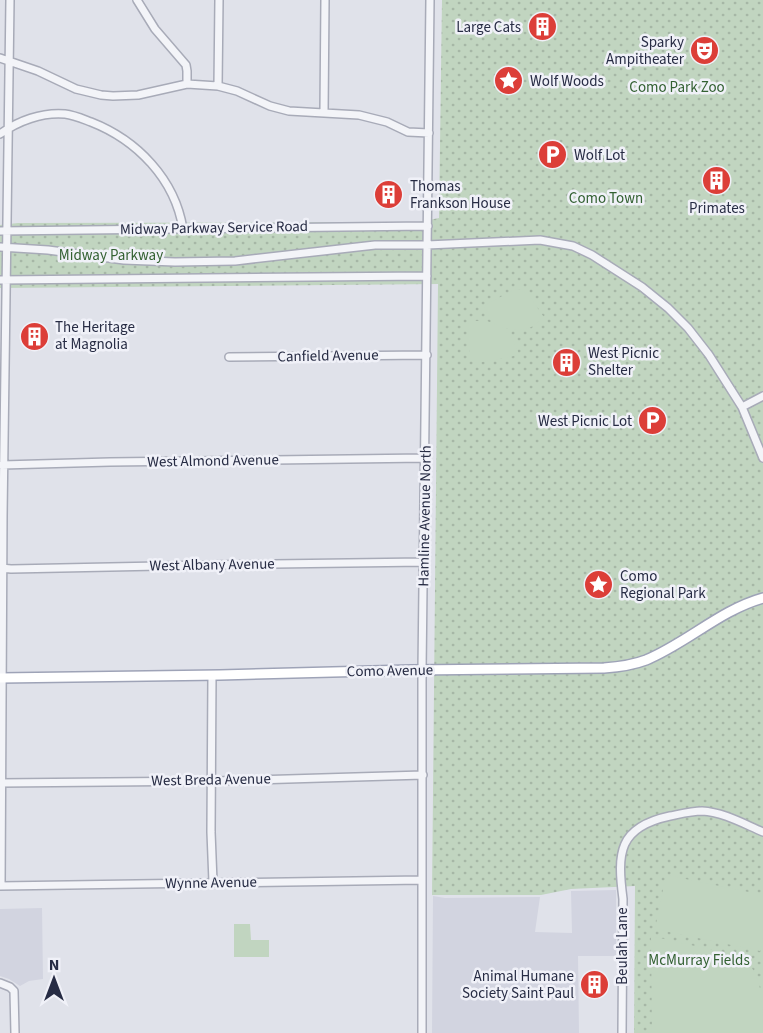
<svg xmlns="http://www.w3.org/2000/svg" width="763" height="1033" font-family="'Source Sans 3',sans-serif">
<defs>
<pattern id="park-dots" width="8" height="8" patternUnits="userSpaceOnUse" patternTransform="scale(1.5)"><rect width="8" height="8" fill="#c1d5c0"/><path d="M2 2h.1M6 6h.1" fill="none" stroke="#a6b7a6" stroke-width="1.8" stroke-linecap="round"/></pattern>
</defs>
<rect width="100%" height="100%" fill="#e0e2ea"/>
<path fill="#d2d4e0" d="M 616,890 L 616,956 L 578,956 L 579,1033 L 432,1033 L 433,896 L 445,898 L 540,897 L 535,932 L 572,933 L 571,891 Z
M 42,908 L 43,979 L 29,981 L 20,986 L 9,979 L 0,976 L 0,909 Z"/>
<path fill="url(#park-dots)" d="M 442,0 L 763,0 L 763,1033 L 634,1033 L 635,886 L 571,889 L 541,895 L 432,895 L 438,284 L 0,288 L 0,225 L 18,223 L 419,222 L 439,218 Z"/>
<path fill="#c1d5c0" d="M 515,289 C 529,289 536,307 544,317 C 529,332 521,332 501,327 C 510,334 516,344 519,355 L 476,363 L 470,358 L 468,321 L 487,321 L 497,325 L 489,317 L 484,306 Z
M 666,875 L 763,895 L 763,938 L 760,951 L 655,929 Z
M 234,924 L 250,924 L 251,940 L 269,940 L 269,957 L 234,957 Z
M 651,936 L 743,957 C 763,976 763,1003 763,1033 L 652,1033 Z"/>
<g fill="none" stroke-linecap="round" stroke-linejoin="round">
<defs>
<path id="minor" d="M 137,0 L 155,29 L 186,65 L 187,71 L 187,84
M 0,58 L 38,71 L 76,89 L 101,95 L 113,96 L 138,95 L 187,84 L 218,86 L 237,91 L 270,106 L 289,111 L 359,115 L 387,122 L 408,132 L 429,133
M 218,86 L 219,0
M 324,112 L 325,0
M 0,134 C 18,121 42,112 65,114 C 74,115 83,119 91,122 C 137,140 175,179 183,229
M 0,231 L 428,226
M 0,247 L 48,250 L 124,260 L 175,262 L 235,261 L 375,245 L 427,245 L 540,240 L 573,246 L 592,255 L 642,287 L 668,308 L 688,328 L 709,355 L 742,407 L 763,458
M 0,280 L 427,276
M 229,357 L 427,355
M 742,407 L 763,396
M 2,465 L 110,462 L 425,458
M 1,568 L 11,569 L 209,565 L 424,562
M 212,675 L 211,832 L 213,882
M 0,783 L 217,781 L 423,775
M 0,886 L 422,880
M 1,886 L 3,516 L 10,0
M 0,983 L 10,987 L 14,991 L 15,1033
M 422,1033 L 422,670 L 430,0
M 622,1033 L 623,899 C 617,853 618,827 670,816 C 680,814 692,811 702,811 C 723,812 744,824 763,832"/>
<path id="major" d="M 0,678 L 220,675 L 411,670 L 604,668 C 618,667 633,665 646,660 C 687,643 720,610 763,598"/>
</defs>
<use href="#minor" stroke="#a8abb8" stroke-width="10"/>
<use href="#major" stroke="#9ea3b7" stroke-width="12"/>
<use href="#minor" stroke="#f3f4f8" stroke-width="7"/>
<use href="#major" stroke="#fff" stroke-width="9"/>
</g>
<defs>
<symbol id="building-disc" viewBox="-11 -11 22 22"><circle r="9.5" fill="#dc3e38" stroke="#f0f1f8"/><path d="M-4-6H4V6H1V3H-1V6H-4ZM-2.5-4.3h1.7v1.8h-1.7ZM.8-4.3h1.7v1.8H.8ZM-2.5-1h1.7V.8h-1.7ZM.8-1h1.7V.8H.8Z" fill="#fff"/></symbol>
<symbol id="theatre-disc" viewBox="-11 -11 22 22"><circle r="9.5" fill="#dc3e38" stroke="#f0f1f8"/><path d="M-5-5.5Q0-4 5-5.5V0Q5 5 0 6Q-5 5-5 0ZM-3.3-2.5H-1v1.5H-3.3ZM1-2.5H3.3v1.5H1ZM-2.8 1Q0 5.5 2.8 1Z" fill="#fff"/></symbol>
<symbol id="sight-disc" viewBox="-11 -11 22 22"><circle r="9.5" fill="#dc3e38" stroke="#f0f1f8"/><path d="M0-6L1.8-2.2L6-1.7L2.9 1.2L3.7 5.4L0 3.3L-3.7 5.4L-2.9 1.2L-6-1.7L-1.8-2.2Z" fill="#fff"/></symbol>
<symbol id="parking-disc" viewBox="-11 -11 22 22"><circle r="9.5" fill="#dc3e38" stroke="#f0f1f8"/><path d="M-3.5-5.5H1a3.5 3.5 0 0 1 0 7H-1V5.5H-3.5ZM-1-3.4V-.6H.8a1.4 1.4 0 0 0 0-2.8Z" fill="#fff"/></symbol>
</defs>
<g fill-rule="evenodd">
<use href="#building-disc" x="526" y="10" width="33" height="33"/>
<use href="#theatre-disc" x="688" y="34" width="33" height="33"/>
<use href="#sight-disc" x="492" y="64" width="33" height="33"/>
<use href="#parking-disc" x="536" y="138" width="33" height="33"/>
<use href="#building-disc" x="700" y="164" width="33" height="33"/>
<use href="#building-disc" x="372" y="178" width="33" height="33"/>
<use href="#building-disc" x="18" y="320" width="33" height="33"/>
<use href="#building-disc" x="550" y="346" width="33" height="33"/>
<use href="#parking-disc" x="636" y="404" width="33" height="33"/>
<use href="#sight-disc" x="582" y="568" width="33" height="33"/>
<use href="#building-disc" x="578" y="968" width="33" height="33"/>
</g>
<g text-anchor="middle" dominant-baseline="central" stroke-width="5" stroke-linejoin="round" paint-order="stroke">
<g font-size="15" fill="#272c44" stroke="#f0f1f8" text-anchor="start">
<text x="521" y="27" text-anchor="end">Large Cats</text>
<text x="684" y="42" text-anchor="end">Sparky<tspan x="684" dy="17">Ampitheater</tspan></text>
<text x="530" y="81">Wolf Woods</text>
<text x="574" y="155">Wolf Lot</text>
<text x="410" y="186">Thomas<tspan x="410" dy="17">Frankson House</tspan></text>
<text x="717" y="208" text-anchor="middle">Primates</text>
<text x="55" y="327">The Heritage<tspan x="55" dy="17">at Magnolia</tspan></text>
<text x="588" y="353">West Picnic<tspan x="588" dy="17">Shelter</tspan></text>
<text x="632" y="421" text-anchor="end">West Picnic Lot</text>
<text x="620" y="576">Como<tspan x="620" dy="17">Regional Park</tspan></text>
<text x="574" y="976" text-anchor="end">Animal Humane<tspan x="574" dy="17">Society Saint Paul</tspan></text>
</g>
<g font-size="15" fill="#336132" stroke="#f0f1f8">
<text x="677" y="87">Como Park Zoo</text>
<text x="606" y="198">Como Town</text>
<text x="111" y="255">Midway Parkway</text>
<text x="699" y="960">McMurray Fields</text>
</g>
<g font-size="15" fill="#272c44" stroke="#f0f1f8">
<text transform="translate(214 228) rotate(-1)">Midway Parkway Service Road</text>
<text transform="translate(328 356) rotate(-1)">Canfield Avenue</text>
<text transform="translate(213 461) rotate(-1)">West Almond Avenue</text>
<text transform="translate(425 516) rotate(-89)">Hamline Avenue North</text>
<text transform="translate(212 565) rotate(-1)">West Albany Avenue</text>
<text transform="translate(390 671) rotate(-1)">Como Avenue</text>
<text transform="translate(211 780) rotate(-1)">West Breda Avenue</text>
<text transform="translate(211 883) rotate(-1)">Wynne Avenue</text>
<text transform="translate(622 946) rotate(-90)">Beulah Lane</text>
</g>
</g>
<g transform="translate(54 979)" stroke="#f0f1f8" stroke-width="4.5" paint-order="stroke">
<path d="M0-4.5L10 22L0 15L-10 22Z" fill="#272c44"/>
<text y="-9" font-size="16" font-weight="bold" text-anchor="middle" fill="#272c44">N</text>
</g>
</svg>
